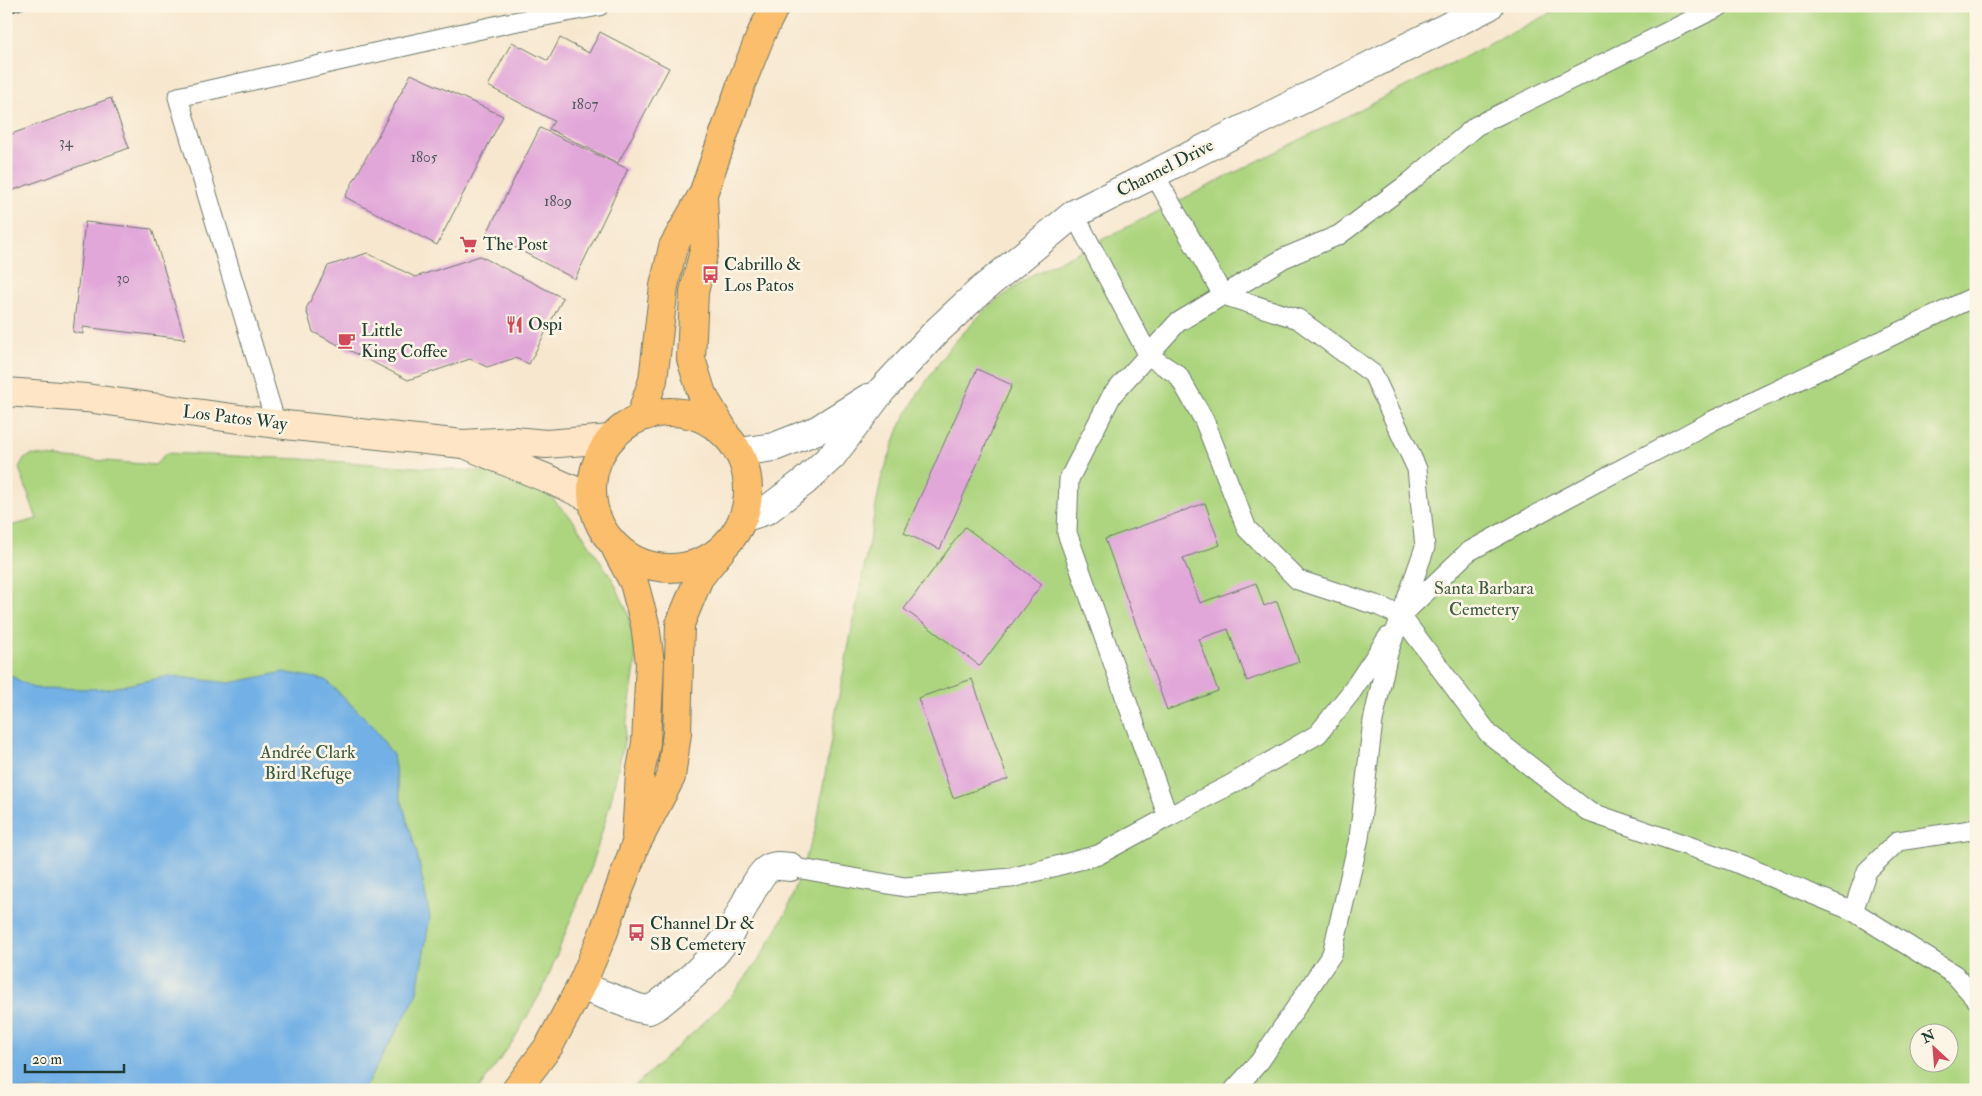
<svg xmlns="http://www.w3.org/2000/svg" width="1982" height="1096" font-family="'IM FELL Double Pica',serif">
<rect width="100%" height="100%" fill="#fcf5e5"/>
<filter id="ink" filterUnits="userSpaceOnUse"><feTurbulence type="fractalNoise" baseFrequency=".02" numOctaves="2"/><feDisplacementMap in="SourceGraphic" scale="10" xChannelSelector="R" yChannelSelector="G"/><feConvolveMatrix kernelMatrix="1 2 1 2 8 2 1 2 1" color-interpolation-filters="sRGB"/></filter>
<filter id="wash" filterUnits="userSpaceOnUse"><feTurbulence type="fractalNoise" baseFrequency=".0096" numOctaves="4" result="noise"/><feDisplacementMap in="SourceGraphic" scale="20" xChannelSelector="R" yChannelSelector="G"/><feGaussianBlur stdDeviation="1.12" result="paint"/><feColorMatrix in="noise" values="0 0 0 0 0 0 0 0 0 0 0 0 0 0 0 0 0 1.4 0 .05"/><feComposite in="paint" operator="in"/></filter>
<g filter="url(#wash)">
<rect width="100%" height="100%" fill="#f7e7cf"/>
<path fill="#add57f" stroke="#66895a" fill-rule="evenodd" d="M 1565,6 L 1976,6 L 1976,1090 L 630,1090 L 695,1031 L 733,994 L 762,955 L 788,909 L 816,828 L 835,716 L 881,480 L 899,428 L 919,392 L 950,347 L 988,307 L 1032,275 ZM 1920,1034 L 1950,1034 L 1950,1064 L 1920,1064 Z
M 166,453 L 301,459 L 488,472 L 548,494 L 573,520 L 614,582 L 628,613 L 636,660 L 624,742 L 610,804 L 592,866 L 544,987 L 513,1041 L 478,1090 L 6,1090 L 6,527 L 37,519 L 19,468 L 23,460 L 31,455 L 155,465 Z"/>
<path fill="#72b0e5" stroke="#48768c" d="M 284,672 L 326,680 L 373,726 L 393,755 L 399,792 L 417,853 L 430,917 L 416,997 L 365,1087 L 363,1090 L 6,1090 L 6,673 L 33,688 L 107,689 L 169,676 L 230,683 Z"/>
<g id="blocks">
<path fill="#e1a7d9" d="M 600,32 L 669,68 L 618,163 L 549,129 L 554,121 L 488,86 L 512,42 L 548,61 L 560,38 L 589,53 Z
M 411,74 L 503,116 L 437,245 L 345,197 Z
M 111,98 L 129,148 L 11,191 L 6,178 L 6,136 Z
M 540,128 L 628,169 L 575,279 L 487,233 Z
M 85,222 L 152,229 L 185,339 L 83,327 L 83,334 L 73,332 Z
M 367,253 L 415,277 L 480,256 L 563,298 L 529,364 L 515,358 L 487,367 L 470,359 L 408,380 L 313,332 L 306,309 L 328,266 Z
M 977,369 L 1012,385 L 940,549 L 904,533 Z
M 1205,503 L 1220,545 L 1183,558 L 1200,603 L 1256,583 L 1264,606 L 1277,601 L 1299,662 L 1247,681 L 1228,629 L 1199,639 L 1218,691 L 1167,710 L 1105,539 Z
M 965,527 L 1042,584 L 980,666 L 904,609 Z
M 972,679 L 1008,779 L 953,798 L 918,698 Z"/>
</g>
</g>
<g filter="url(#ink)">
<use href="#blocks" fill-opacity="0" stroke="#6b786a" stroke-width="1"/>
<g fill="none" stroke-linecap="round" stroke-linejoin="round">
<defs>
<path id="service" d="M 1154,174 L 1223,295 L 1298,319 L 1373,374 L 1417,469 L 1425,547 L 1388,653 L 1373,721 L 1359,838 L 1332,954 L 1260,1061 L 1234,1090
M 1074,214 L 1149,356 L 1178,375 L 1204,420 L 1247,529 L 1298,580 L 1379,606 L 1401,616 L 1489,734 L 1589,812 L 1732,861 L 1853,911 L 1955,975 L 1976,999
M 276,424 L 178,97 L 508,23 L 599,6
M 1403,614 L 1468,552 L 1565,499 L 1712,421 L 1976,296
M 1168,817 L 1230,785 L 1318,734 L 1352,691 L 1388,637
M 790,867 L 905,887 L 1011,878 L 1098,855 L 1168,817 L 1067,533 L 1069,479 L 1112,395 L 1177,323 L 1284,258 L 1339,235 L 1410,182 L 1476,126 L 1720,6
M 1853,911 L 1867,871 L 1898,841 L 1971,830 L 1976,827"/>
<path id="minor" d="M 581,986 L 638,1008 L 649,1010 L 658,1005 C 686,982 711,963 731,931 C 741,915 753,883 765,871 C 773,864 781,866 790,867"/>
<path id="tertiary" d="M 739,452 L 774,447 L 817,430 L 868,398
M 743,518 L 767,510 L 805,481 L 832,456 L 882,390 L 937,331 L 980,291 L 1074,214 L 1489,6"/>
<path id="secondary" d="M 6,392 L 86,398 L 276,424 L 463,444 L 514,441 L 546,444 L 611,439
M 467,445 C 508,464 552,478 592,499"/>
<path id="primary" d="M 703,194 L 705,246 L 694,292 L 691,359 L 702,394 L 724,431
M592 490a78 78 0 1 1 156 0a78 78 0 1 1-156 0Z
M 640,418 L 653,380 L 664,286 L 673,247 L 703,194 L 742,82 L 762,32 L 775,6
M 616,549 L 634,583 L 645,624 L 650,663 L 646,743 L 640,774 L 636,836
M 516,1090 L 549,1046 L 581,986 L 603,934 L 635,846 L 671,777 L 677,733 L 680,624 L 699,578 L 723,548"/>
</defs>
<use href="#service" stroke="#6b786a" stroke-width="21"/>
<use href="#minor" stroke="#6b786a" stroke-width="30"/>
<use href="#tertiary" stroke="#6b786a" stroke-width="30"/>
<use href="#secondary" stroke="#6b786a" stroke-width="30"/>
<use href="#primary" stroke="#6b786a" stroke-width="30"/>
<use href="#service" stroke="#fff" stroke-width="19"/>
<use href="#minor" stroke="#fff" stroke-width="28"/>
<use href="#tertiary" stroke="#fff" stroke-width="28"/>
<use href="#secondary" stroke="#fde5c5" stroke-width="28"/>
<use href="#primary" stroke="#fabe6d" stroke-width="28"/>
<path stroke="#1f3d34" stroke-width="4" d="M 6,12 L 26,6"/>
</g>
</g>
<defs>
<symbol id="supermarket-bare" viewBox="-9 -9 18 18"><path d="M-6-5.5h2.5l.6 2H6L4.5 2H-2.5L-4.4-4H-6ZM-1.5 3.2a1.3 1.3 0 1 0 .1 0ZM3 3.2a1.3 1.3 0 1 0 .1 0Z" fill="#d1495b" stroke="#fcf5e5" stroke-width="2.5" paint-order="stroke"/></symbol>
<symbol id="bus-bare" viewBox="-9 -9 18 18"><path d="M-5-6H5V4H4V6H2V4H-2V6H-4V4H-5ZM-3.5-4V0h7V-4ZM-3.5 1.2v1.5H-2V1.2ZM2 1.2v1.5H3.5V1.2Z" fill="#d1495b" stroke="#fcf5e5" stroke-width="2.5" paint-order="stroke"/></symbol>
<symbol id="restaurant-bare" viewBox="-9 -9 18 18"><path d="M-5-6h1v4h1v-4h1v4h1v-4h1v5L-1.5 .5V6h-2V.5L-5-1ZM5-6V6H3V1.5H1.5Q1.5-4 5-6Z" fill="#d1495b" stroke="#fcf5e5" stroke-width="2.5" paint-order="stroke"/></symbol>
<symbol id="cafe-bare" viewBox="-9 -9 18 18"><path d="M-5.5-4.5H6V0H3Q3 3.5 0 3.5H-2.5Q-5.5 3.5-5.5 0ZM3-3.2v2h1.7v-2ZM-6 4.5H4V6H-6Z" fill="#d1495b" stroke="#fcf5e5" stroke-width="2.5" paint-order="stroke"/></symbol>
</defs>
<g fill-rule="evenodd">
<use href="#supermarket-bare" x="456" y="232" width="25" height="25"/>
<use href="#bus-bare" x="698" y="262" width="25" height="25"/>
<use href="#restaurant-bare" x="502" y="312" width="25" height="25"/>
<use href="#cafe-bare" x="334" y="328" width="25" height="25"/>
<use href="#bus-bare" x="624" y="920" width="25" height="25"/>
</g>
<g text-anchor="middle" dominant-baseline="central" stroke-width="5" stroke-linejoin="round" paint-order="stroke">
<g font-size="15" fill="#50585d">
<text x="585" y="104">1807</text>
<text x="66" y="142">34</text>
<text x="424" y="157">1805</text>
<text x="558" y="201">1809</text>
<text x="123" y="278">30</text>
</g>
<g font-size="18" fill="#1f3d34" stroke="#fcf5e5">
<text transform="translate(1165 168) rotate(-27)">Channel Drive</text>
<text transform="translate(235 418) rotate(7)">Los Patos Way</text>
</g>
<g font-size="18" fill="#1f3d34" stroke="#fcf5e5" text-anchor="start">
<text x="483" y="244">The Post</text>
<text x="724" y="264">Cabrillo &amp;<tspan x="724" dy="21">Los Patos</tspan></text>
<text x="528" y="324">Ospi</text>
<text x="361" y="330">Little<tspan x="361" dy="21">King Coffee</tspan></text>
<text x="650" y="923">Channel Dr &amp;<tspan x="650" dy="21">SB Cemetery</tspan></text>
</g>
<g font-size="18" fill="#3b5b43" stroke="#fcf5e5">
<text x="1484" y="588">Santa Barbara<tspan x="1484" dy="21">Cemetery</tspan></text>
<text x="308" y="752">Andrée Clark<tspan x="308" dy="21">Bird Refuge</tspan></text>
</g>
</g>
<rect width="1982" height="1096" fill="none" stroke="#fcf5e5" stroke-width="25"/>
<g transform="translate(1934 1048) rotate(334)"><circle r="24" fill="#fcf5e5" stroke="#a4ab9e"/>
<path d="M0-4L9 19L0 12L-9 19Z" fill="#d1495b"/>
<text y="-8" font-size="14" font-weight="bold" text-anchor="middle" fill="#1f3d34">N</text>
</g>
<path d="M25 1064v8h99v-8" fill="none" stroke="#1f3d34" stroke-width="2.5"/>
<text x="32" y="1064" font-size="15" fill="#1f3d34" stroke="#fcf5e5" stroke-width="4" paint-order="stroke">20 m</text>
</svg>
